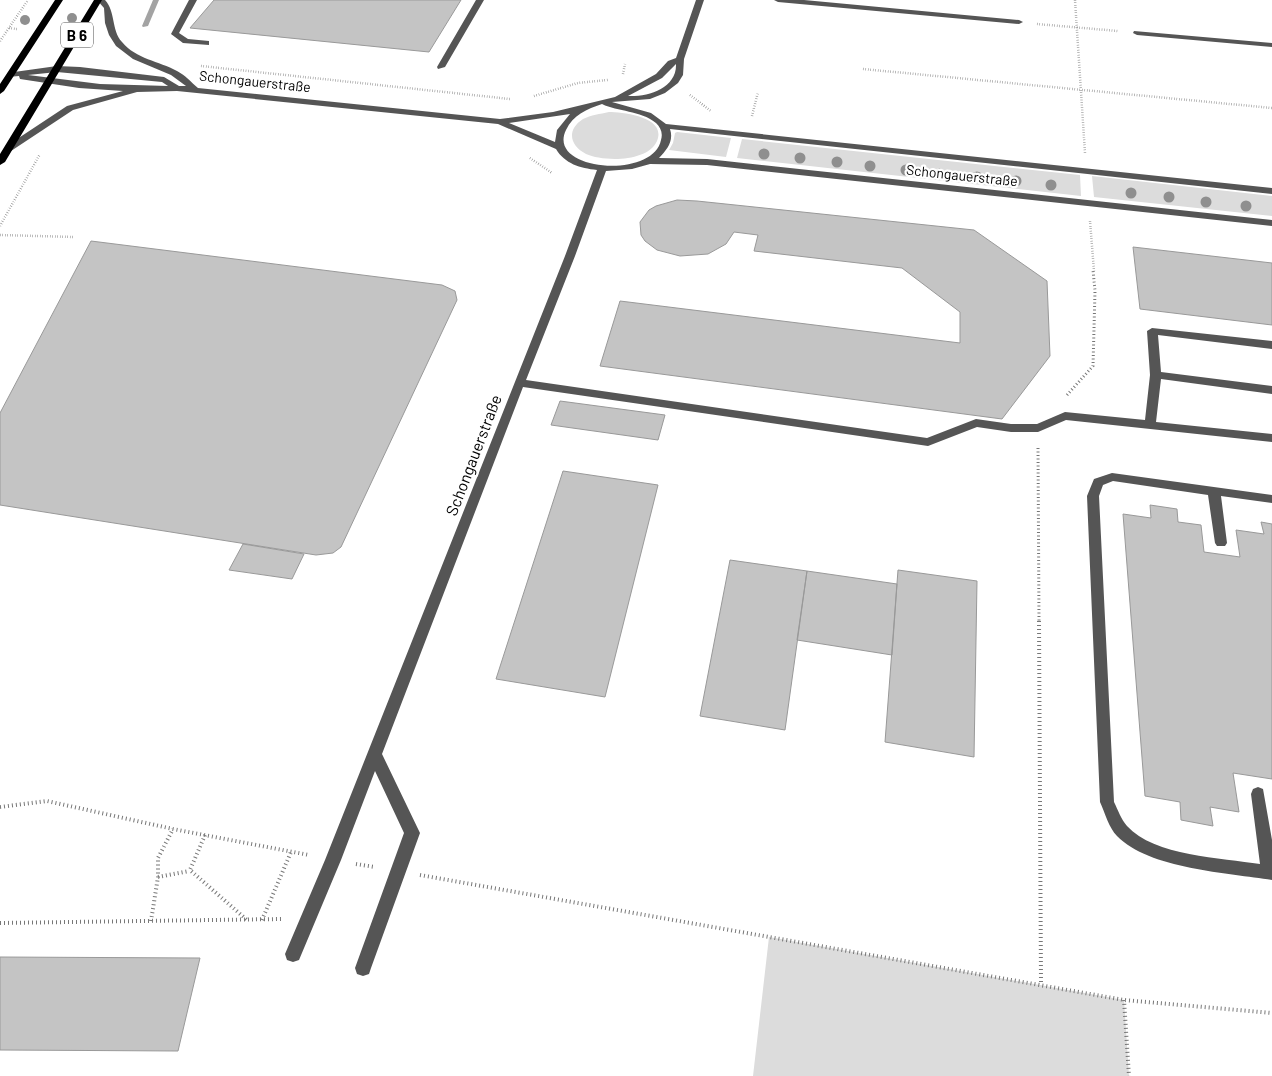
<svg xmlns="http://www.w3.org/2000/svg" width="1272" height="1076" font-family="Barlow,sans-serif">
<rect width="100%" height="100%" fill="#fff"/>
<path fill="#dcdcdc" d="M 609,112 C 623,112 667,117 657,141 C 648,162 604,162 586,154 C 570,146 566,130 583,119 C 591,115 600,114 609,112 Z
M 677,132 L 731,138 L 726,157 L 669,150 L 673,143 L 675,133 Z
M 742,139 L 1080,175 L 1081,196 L 737,158 Z
M 1092,176 L 1272,196 L 1272,216 L 1094,197 Z
M 769,937 L 1124,1000 L 1129,1076 L 753,1076 Z"/>
<g fill="none" stroke-linecap="round" stroke-linejoin="round">
<path fill="#a3a3a3" fill-rule="evenodd" d="M 153,0 L 159,0 L 148,26 L 143,27 L 142,26 Z"/>
</g>
<path fill="#c4c4c4" stroke="#999" d="M 214,0 L 461,0 L 429,52 L 190,28 Z
M 677,200 L 697,201 L 974,230 L 1047,281 L 1050,356 L 1002,419 L 600,366 L 620,301 L 960,343 L 960,312 L 902,268 L 754,251 L 758,235 L 734,232 L 726,244 L 708,254 L 680,256 L 657,250 L 645,241 L 641,235 L 640,222 L 649,210 L 656,206 Z
M 91,241 L 442,285 L 455,291 L 457,300 L 341,547 L 333,553 L 316,555 L 0,505 L 0,413 Z
M 1133,247 L 1272,263 L 1272,325 L 1140,309 Z
M 560,401 L 665,415 L 658,440 L 551,425 Z
M 563,471 L 658,485 L 605,697 L 496,679 Z
M 1150,505 L 1177,509 L 1178,522 L 1201,525 L 1204,552 L 1240,557 L 1236,530 L 1264,534 L 1261,522 L 1272,524 L 1272,779 L 1233,773 L 1239,812 L 1210,807 L 1213,826 L 1181,820 L 1180,802 L 1145,796 L 1123,514 L 1151,518 Z
M 243,544 L 304,554 L 292,579 L 229,570 Z
M 730,560 L 807,571 L 785,730 L 700,716 Z
M 898,570 L 977,581 L 974,757 L 885,742 Z
M 807,571 L 897,584 L 892,655 L 797,640 Z
M 0,957 L 200,958 L 178,1051 L 0,1050 Z"/>
<g fill="none" stroke-linecap="round" stroke-linejoin="round">
<path stroke="#777" stroke-width="2.5" stroke-dasharray="0.5 2" stroke-linecap="butt" d="M 1075,0 L 1085,153
M 1037,24 L 1118,31
M 9,28 L 17,29
M 0,41 L 28,0
M 201,66 L 510,99
M 863,69 L 1272,108
M 623,74 L 625,64
M 690,95 L 711,111
M 534,96 L 578,83 L 608,80
M 752,116 L 758,92
M 530,158 L 552,173
M 1090,221 L 1094,271
M 0,226 L 40,154
M 0,235 L 74,237"/>
<path stroke="#777" stroke-width="3" stroke-dasharray="1 2.5" stroke-linecap="butt" d="M 1067,395 L 1093,366 L 1095,291 L 1093,270
M 1038,448 L 1039,622"/>
<path stroke="#777" stroke-width="4" stroke-dasharray="1 3" stroke-linecap="butt" d="M 1039,621 L 1041,985
M 0,807 L 47,801 L 173,829 L 309,855
M 205,835 L 190,870 L 247,920
M 356,864 L 375,867
M 420,875 L 1124,1000 L 1272,1013
M 158,877 L 189,871
M 262,920 L 291,852
M 151,921 L 158,877 L 158,858 L 173,829
M 0,923 L 282,919
M 1124,1000 L 1129,1076"/>
<path fill="#555" fill-rule="evenodd" d="M 97,0 L 105,0 C 116,12 111,30 122,42 C 136,59 159,61 177,71 C 185,75 191,82 198,88 L 500,119 L 553,112 L 615,97 L 656,74 L 668,61 L 676,58 L 696,0 L 704,0 L 684,59 L 683,75 L 678,83 L 665,93 L 650,99 L 612,102 L 651,113 L 666,124 L 1272,188 L 1272,194 L 670,129 C 674,141 667,150 659,158 L 707,159 L 1272,220 L 1272,226 L 707,165 L 650,164 L 632,169 L 606,171 L 575,256 L 526,380 L 927,438 L 976,419 L 1011,424 L 1037,424 L 1065,412 L 1145,420 L 1150,375 L 1147,331 L 1152,328 L 1272,341 L 1272,349 L 1158,335 L 1161,372 L 1272,386 L 1272,394 L 1161,379 L 1156,422 L 1272,434 L 1272,442 L 1066,420 L 1038,432 L 1011,432 L 977,427 L 928,446 L 523,387 L 382,754 L 420,833 L 371,968 L 369,974 L 363,976 L 357,974 L 355,968 L 404,833 L 375,771 L 341,860 L 299,960 L 293,962 L 287,960 L 285,954 L 325,860 L 565,256 L 597,170 C 580,168 565,164 556,149 L 498,124 L 177,91 L 137,92 L 73,110 L 11,151 L 5,151 L 5,147 L 67,106 L 123,91 L 79,88 L 20,79 L 19,76 L 7,77 L 7,73 L 57,66 L 80,67 L 164,77 L 179,86 L 186,86 L 171,75 L 133,59 L 116,46 L 109,35 L 105,23 L 104,8 ZM 676,64 C 677,88 648,97 628,96 L 662,78 ZM 57,72 L 162,82 L 168,86 L 100,84 L 28,75 ZM 602,104 C 618,112 640,110 656,123 C 661,128 663,133 661,140 C 653,180 546,171 566,130 C 573,115 587,109 602,104 ZM 570,114 L 557,130 L 555,142 L 509,123 Z
M 189,0 L 197,0 L 179,33 L 188,39 L 209,41 L 209,45 L 183,43 L 171,34 Z
M 476,0 L 484,0 L 445,67 L 438,69 L 437,67 Z
M 774,0 L 804,0 L 1019,20 L 1023,22 L 1019,24 L 778,2 Z
M 1134,31 L 1272,43 L 1272,47 L 1137,35 L 1133,33 Z
M 1112,473 L 1272,495 L 1272,503 L 1221,496 L 1227,543 L 1225,546 L 1217,546 L 1215,543 L 1208,495 L 1113,481 L 1103,485 L 1099,496 L 1114,802 C 1118,810 1121,819 1127,826 C 1154,856 1222,858 1260,864 L 1251,794 L 1253,789 L 1258,787 L 1263,789 L 1272,840 L 1272,880 C 1229,873 1149,869 1117,836 C 1109,828 1105,813 1100,802 L 1087,496 L 1094,479 Z"/>
<path fill="#000" fill-rule="evenodd" d="M 55,0 L 63,0 L 4,91 L 0,94 L 0,84 Z
M 94,0 L 102,0 L 5,162 L 0,165 L 0,154 Z"/>
</g>
<g fill="#8f8f8f">
<circle cx="72" cy="18" r="5"/>
<circle cx="25" cy="20" r="5"/>
<circle cx="764" cy="154" r="5.5"/>
<circle cx="800" cy="158" r="5.5"/>
<circle cx="837" cy="162" r="5.5"/>
<circle cx="870" cy="166" r="5.5"/>
<circle cx="906" cy="170" r="5.5"/>
<circle cx="939" cy="174" r="5.5"/>
<circle cx="977" cy="177" r="5.5"/>
<circle cx="1016" cy="181" r="5.5"/>
<circle cx="1051" cy="185" r="5.5"/>
<circle cx="1131" cy="193" r="5.5"/>
<circle cx="1169" cy="197" r="5.5"/>
<circle cx="1206" cy="202" r="5.5"/>
<circle cx="1246" cy="206" r="5.5"/>
</g>
<g text-anchor="middle" dominant-baseline="central" stroke-width="4.5" stroke-linejoin="round" paint-order="stroke">
<g font-size="14" fill="#000" stroke="#fff">
<text transform="translate(255 81) rotate(6)">Schongauerstraße</text>
<text transform="translate(962 175) rotate(6)">Schongauerstraße</text>
</g>
<rect fill="#fff" stroke="#4c4c4c" stroke-width="1" x="61" y="22.5" width="32" height="25" rx="4"/>
<g font-size="15" font-weight="bold" fill="#000">
<text x="77" y="35">B 6</text>
</g>
<g font-size="16" fill="#000" stroke="#fff">
<text transform="translate(473 455) rotate(-69)">Schongauerstraße</text>
</g>
</g>
</svg>
